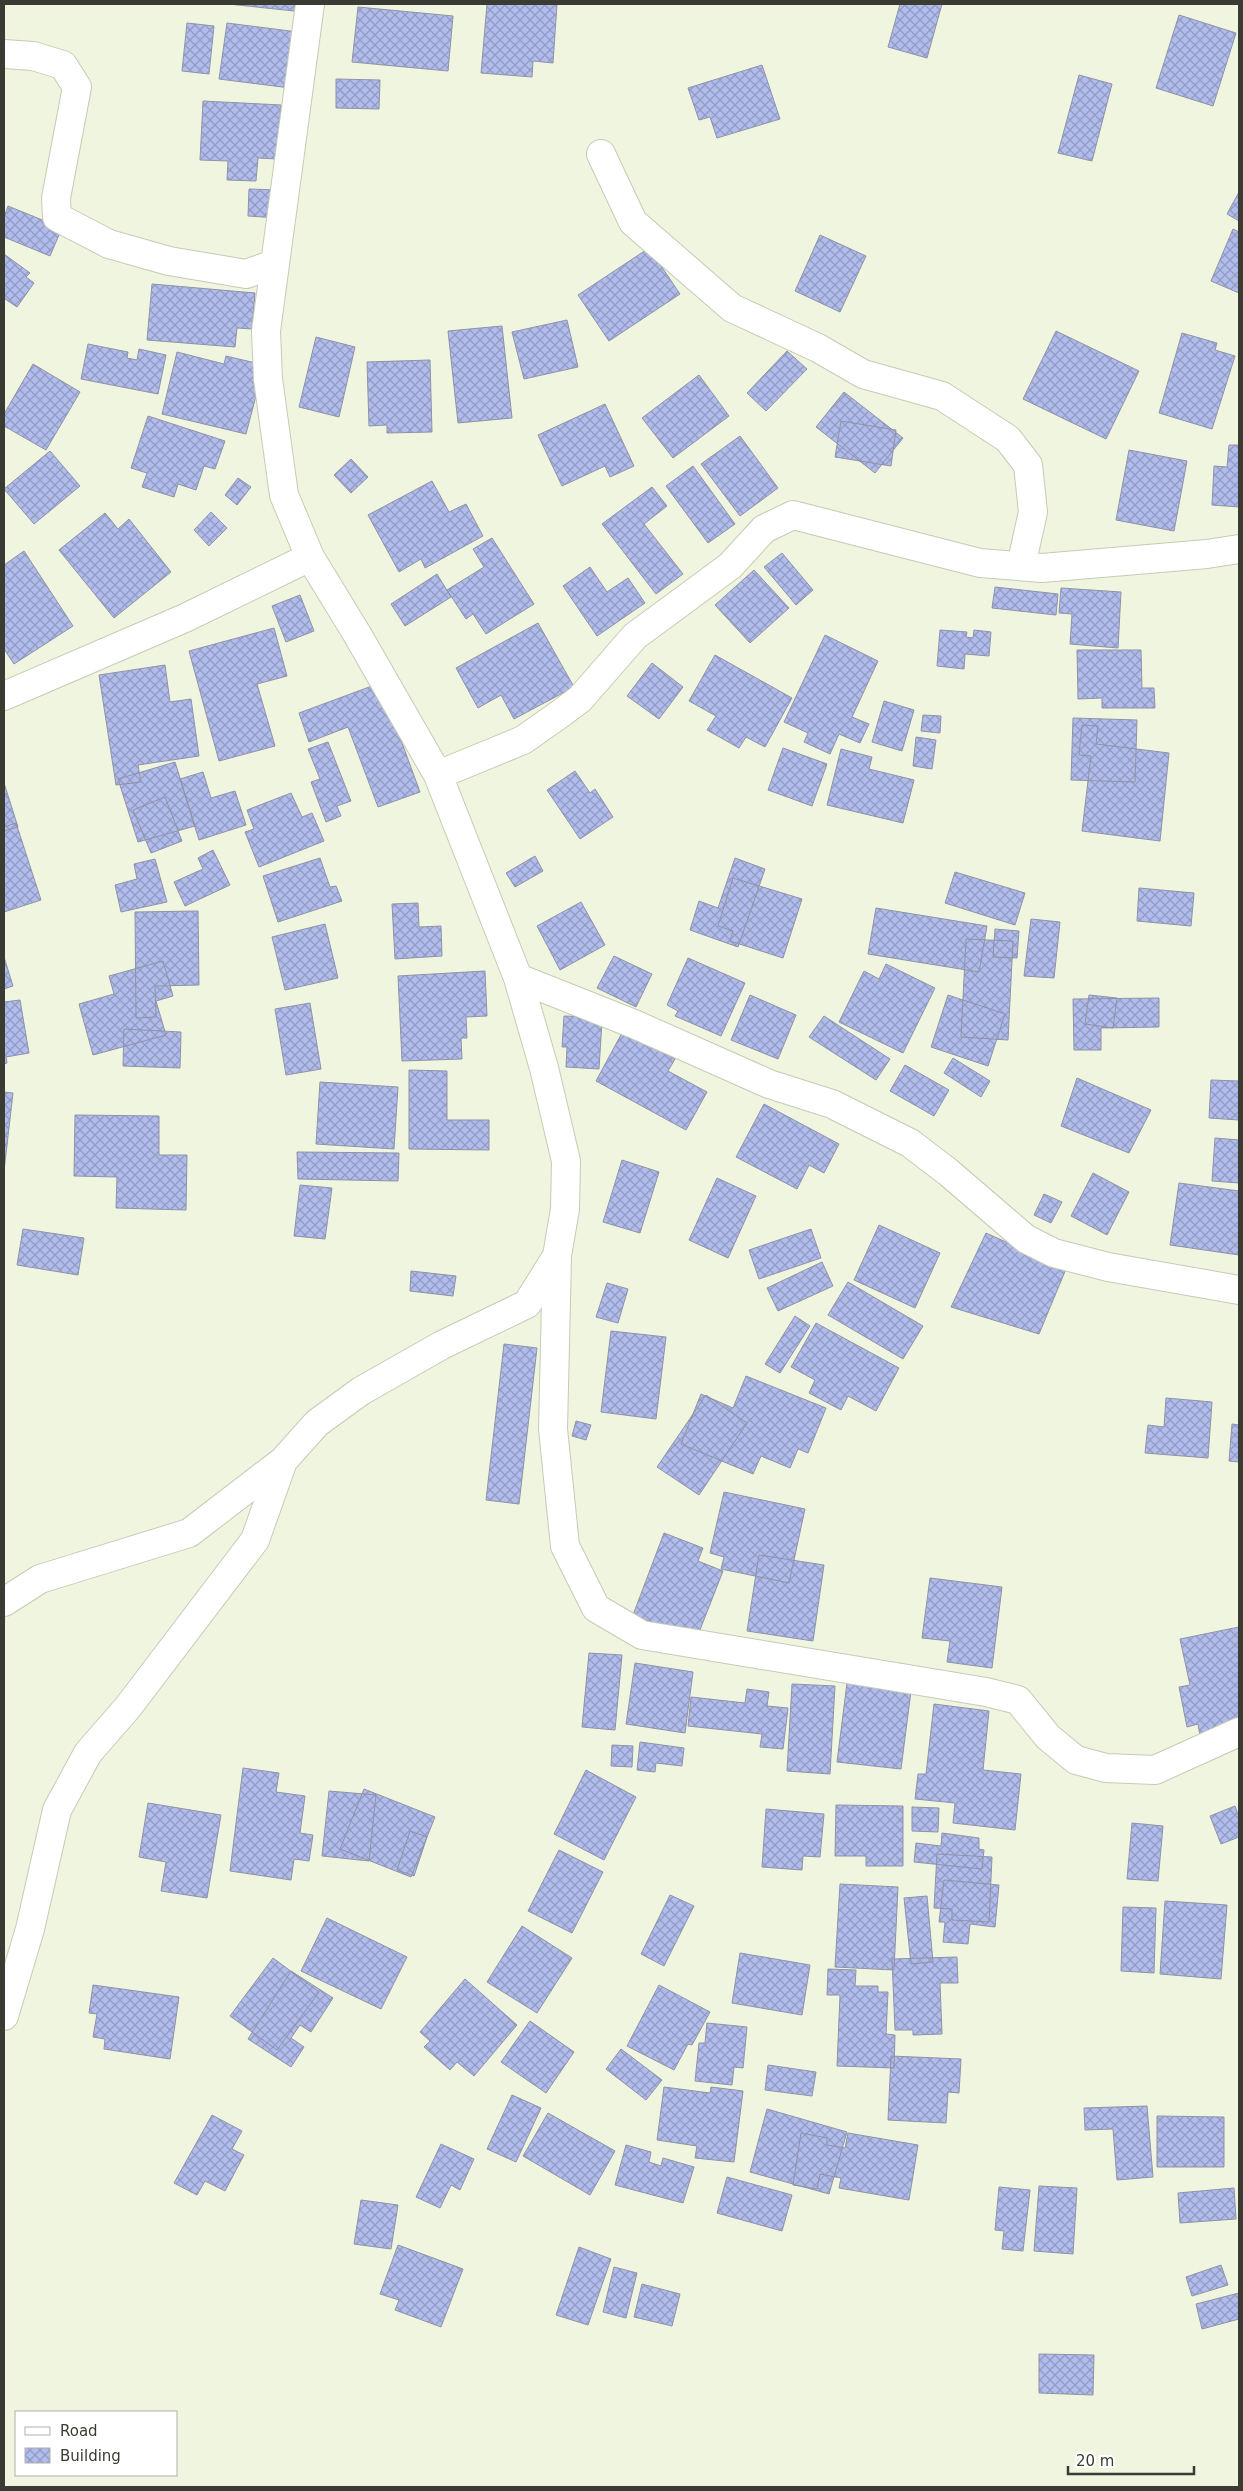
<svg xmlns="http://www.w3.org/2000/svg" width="1243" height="2491" font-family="'DejaVu Sans',sans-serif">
<defs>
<pattern id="building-cross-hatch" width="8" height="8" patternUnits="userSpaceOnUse" patternTransform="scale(1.25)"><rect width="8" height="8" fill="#b1bcec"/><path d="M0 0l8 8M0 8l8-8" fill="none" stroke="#919ac0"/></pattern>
</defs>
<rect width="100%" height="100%" fill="#eff5df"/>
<path fill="url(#building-cross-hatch)" stroke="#8f93a7" d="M 228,4 L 295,4 L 294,11 Z
M 487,4 L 557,4 L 553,63 L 533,61 L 532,77 L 481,73 Z
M 900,4 L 942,4 L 927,58 L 888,47 Z
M 358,7 L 453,16 L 448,71 L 352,62 Z
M 1179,15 L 1236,33 L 1213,106 L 1156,88 Z
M 187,23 L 214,26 L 209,74 L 182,71 Z
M 227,23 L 298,32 L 290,88 L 219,79 Z
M 762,65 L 780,119 L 717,138 L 710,117 L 699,120 L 688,88 Z
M 1079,75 L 1112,84 L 1092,161 L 1058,153 Z
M 336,79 L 380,80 L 379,109 L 336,108 Z
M 203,101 L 281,105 L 277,159 L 258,158 L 256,181 L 227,180 L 228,161 L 200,160 Z
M 249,189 L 279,190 L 278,218 L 248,216 Z
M 1239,192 L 1239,221 L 1227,214 Z
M 8,206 L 62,228 L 50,256 L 4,237 L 4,217 Z
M 1233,229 L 1239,232 L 1239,293 L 1211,281 Z
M 820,235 L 866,256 L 840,312 L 795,291 Z
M 649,248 L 680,294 L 609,341 L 578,295 Z
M 4,254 L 30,273 L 26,277 L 34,283 L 17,307 L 5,299 L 4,300 Z
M 152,284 L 255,293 L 252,329 L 237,328 L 235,347 L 147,340 Z
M 567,320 L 578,367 L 524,379 L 512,332 Z
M 502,326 L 512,418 L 458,423 L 448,331 Z
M 1056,331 L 1139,371 L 1106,439 L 1023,399 Z
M 1182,333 L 1217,343 L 1215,350 L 1235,356 L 1212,429 L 1159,413 Z
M 316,337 L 355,347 L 339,417 L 299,407 Z
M 88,344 L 128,352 L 127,358 L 137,360 L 139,349 L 166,355 L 158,394 L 81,379 Z
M 787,351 L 807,369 L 766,411 L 747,393 Z
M 177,352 L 224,364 L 226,356 L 264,365 L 246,434 L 162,414 Z
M 430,360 L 432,432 L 387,433 L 387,425 L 369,426 L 367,362 Z
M 33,364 L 80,392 L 46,450 L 4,426 L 4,414 Z
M 699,375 L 729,416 L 673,458 L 642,418 Z
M 844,392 L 903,438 L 875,473 L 816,427 Z
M 605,404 L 634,466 L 610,477 L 605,466 L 562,486 L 538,435 Z
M 148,416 L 225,441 L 215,469 L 204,466 L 196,490 L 178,484 L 174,497 L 142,487 L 147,473 L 131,468 Z
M 841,421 L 896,430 L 891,466 L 835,457 Z
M 740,436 L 778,488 L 740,516 L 701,464 Z
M 1229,445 L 1239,445 L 1239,507 L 1212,505 L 1214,466 L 1227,467 Z
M 1129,450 L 1187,461 L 1174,531 L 1116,520 Z
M 50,451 L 80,486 L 34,524 L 4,489 Z
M 351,459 L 368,477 L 351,493 L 334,475 Z
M 693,466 L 735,524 L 708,543 L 666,486 Z
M 238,478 L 251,487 L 237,505 L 225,495 Z
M 432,481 L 449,512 L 466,504 L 483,536 L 425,568 L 421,559 L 399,572 L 368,515 Z
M 652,487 L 667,506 L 644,524 L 683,574 L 656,594 L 602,524 Z
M 211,512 L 227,528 L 209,546 L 194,530 Z
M 105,513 L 118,529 L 129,519 L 171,572 L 114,618 L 59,550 Z
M 492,538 L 534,604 L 486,634 L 473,614 L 466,619 L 447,590 L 484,567 L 473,549 Z
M 24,551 L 73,626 L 14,664 L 4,649 L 4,565 Z
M 782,553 L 813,590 L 796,605 L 764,567 Z
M 590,567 L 607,592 L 628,578 L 645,603 L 597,636 L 563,586 Z
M 754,570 L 789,608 L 750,643 L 715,605 Z
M 437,574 L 451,597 L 405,626 L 391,604 Z
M 995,587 L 1058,594 L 1056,615 L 992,608 Z
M 1061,588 L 1121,592 L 1118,648 L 1070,644 L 1072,614 L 1059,613 Z
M 300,595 L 314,631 L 286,642 L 272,606 Z
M 538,623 L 574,687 L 514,719 L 501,695 L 478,708 L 456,668 Z
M 274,628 L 287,676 L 257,684 L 275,746 L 219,761 L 189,651 Z
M 940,630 L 967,632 L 966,637 L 973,638 L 974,630 L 991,632 L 989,656 L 965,654 L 964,669 L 937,666 Z
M 825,635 L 878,661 L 852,717 L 869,724 L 860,743 L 839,734 L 830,754 L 804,742 L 808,733 L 784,722 Z
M 1077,650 L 1141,650 L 1142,688 L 1154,688 L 1155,708 L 1102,708 L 1102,698 L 1078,699 Z
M 715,655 L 792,698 L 765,747 L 746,737 L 739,748 L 707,730 L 716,716 L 689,701 Z
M 652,663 L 683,687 L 659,719 L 627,696 Z
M 165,665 L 170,702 L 191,699 L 199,756 L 138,765 L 141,782 L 116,785 L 99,675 Z
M 380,683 L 420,792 L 378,807 L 348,727 L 309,742 L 299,713 Z
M 884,701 L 914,710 L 902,751 L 872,742 Z
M 923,715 L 941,716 L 940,733 L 921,731 Z
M 1073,718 L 1137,720 L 1135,782 L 1071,780 Z
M 1082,725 L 1098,726 L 1096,744 L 1169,753 L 1160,841 L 1082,831 L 1091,756 L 1079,755 Z
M 916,737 L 936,740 L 932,769 L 913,766 Z
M 328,742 L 351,801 L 337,806 L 341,816 L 326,822 L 311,782 L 320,779 L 308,749 Z
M 783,748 L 827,764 L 812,806 L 768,790 Z
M 841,749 L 872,757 L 869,769 L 914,780 L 903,823 L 827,805 Z
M 175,762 L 195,826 L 138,842 L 118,779 Z
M 575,771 L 590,793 L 595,789 L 613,817 L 580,839 L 547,790 Z
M 203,772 L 211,798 L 235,791 L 246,825 L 199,840 L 180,779 Z
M 4,783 L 18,827 L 4,831 Z
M 291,793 L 302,817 L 312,813 L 324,841 L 259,867 L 245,832 L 254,829 L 247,810 Z
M 165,797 L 182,841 L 151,853 L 133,810 Z
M 16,823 L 41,900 L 4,912 L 4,827 Z
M 213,850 L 230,885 L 185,906 L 174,882 L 203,869 L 198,858 Z
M 535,856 L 543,871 L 515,887 L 506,873 Z
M 320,858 L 330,887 L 336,886 L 342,901 L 278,922 L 263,876 Z
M 735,858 L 765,869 L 738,947 L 690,930 L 699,901 L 718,908 Z
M 155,859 L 167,902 L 121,912 L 115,885 L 137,879 L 134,864 Z
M 955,872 L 1025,893 L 1015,925 L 945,903 Z
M 733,878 L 802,899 L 783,958 L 730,941 L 733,931 L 718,926 Z
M 1139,888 L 1194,893 L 1191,926 L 1137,921 Z
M 581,902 L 605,945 L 560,970 L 537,926 Z
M 418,903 L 419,927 L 441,926 L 442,956 L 395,959 L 392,904 Z
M 876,908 L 987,926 L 979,972 L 868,954 Z
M 198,911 L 199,985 L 155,986 L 156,1017 L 136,1018 L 135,912 Z
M 1031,919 L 1060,922 L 1054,978 L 1024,976 Z
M 325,924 L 338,978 L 285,990 L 272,937 Z
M 995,929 L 1019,931 L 1017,958 L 993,957 Z
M 966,939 L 1013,941 L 1008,1040 L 961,1037 Z
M 614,956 L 652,974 L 636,1007 L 597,988 Z
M 4,957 L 13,986 L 4,989 Z
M 688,958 L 745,983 L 721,1036 L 675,1016 L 678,1011 L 667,1005 Z
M 163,961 L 173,996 L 156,1001 L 166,1035 L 93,1055 L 79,1004 L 114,994 L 109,976 Z
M 886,964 L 935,988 L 903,1053 L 839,1022 L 864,971 L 879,979 Z
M 485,971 L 487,1016 L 466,1017 L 467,1038 L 461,1038 L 462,1059 L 402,1061 L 398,976 Z
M 750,995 L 796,1015 L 778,1059 L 731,1040 Z
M 948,995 L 1005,1014 L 988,1066 L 931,1047 Z
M 1089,995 L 1117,998 L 1113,1028 L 1085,1024 Z
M 1159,998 L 1159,1027 L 1101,1028 L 1101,1050 L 1074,1050 L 1073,999 Z
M 20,1000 L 29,1053 L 6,1057 L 7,1063 L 4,1064 L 4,1002 Z
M 310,1003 L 321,1069 L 286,1075 L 275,1009 Z
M 564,1016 L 594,1017 L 602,1021 L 599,1069 L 566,1067 L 567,1047 L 562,1047 Z
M 824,1016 L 890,1059 L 876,1080 L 809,1037 Z
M 124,1029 L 181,1032 L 180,1068 L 123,1066 Z
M 623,1031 L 675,1059 L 668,1071 L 707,1092 L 686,1130 L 596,1081 Z
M 953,1058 L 990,1081 L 981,1097 L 944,1073 Z
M 905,1065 L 949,1090 L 934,1116 L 890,1091 Z
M 409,1070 L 447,1071 L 447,1120 L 489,1120 L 489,1150 L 409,1149 Z
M 1077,1078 L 1151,1110 L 1129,1153 L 1061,1126 Z
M 1211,1080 L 1239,1081 L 1239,1120 L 1209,1118 Z
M 320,1082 L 398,1087 L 394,1149 L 316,1144 Z
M 4,1092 L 13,1093 L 4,1171 Z
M 764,1104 L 839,1144 L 824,1173 L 809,1165 L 797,1189 L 736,1157 Z
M 75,1115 L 159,1116 L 159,1155 L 187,1155 L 186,1210 L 116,1208 L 117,1177 L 74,1176 Z
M 1215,1138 L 1239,1140 L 1239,1183 L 1212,1181 Z
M 297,1152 L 399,1153 L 398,1181 L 298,1179 Z
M 622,1160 L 659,1172 L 640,1233 L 603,1222 Z
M 1093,1173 L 1129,1192 L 1107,1235 L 1071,1216 Z
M 717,1178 L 756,1196 L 728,1258 L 689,1240 Z
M 1179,1183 L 1239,1191 L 1239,1255 L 1170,1245 Z
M 300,1185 L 332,1188 L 325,1239 L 294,1236 Z
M 1044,1194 L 1062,1202 L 1051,1223 L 1034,1215 Z
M 879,1225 L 940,1253 L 915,1308 L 854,1280 Z
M 23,1229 L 84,1238 L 78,1275 L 17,1265 Z
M 811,1229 L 821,1258 L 759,1279 L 749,1250 Z
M 986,1233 L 1066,1269 L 1039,1334 L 951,1307 Z
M 822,1262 L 833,1286 L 778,1311 L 767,1288 Z
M 411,1271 L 456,1276 L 453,1296 L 410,1291 Z
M 848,1282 L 923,1326 L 903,1359 L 828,1315 Z
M 607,1283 L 628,1289 L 618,1323 L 596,1317 Z
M 795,1316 L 810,1326 L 780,1373 L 765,1364 Z
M 816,1323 L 899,1368 L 876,1411 L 848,1396 L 841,1410 L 809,1393 L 815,1380 L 791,1367 Z
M 611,1331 L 666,1337 L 656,1419 L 601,1412 Z
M 504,1344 L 537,1348 L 519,1504 L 486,1500 Z
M 746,1376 L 826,1408 L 808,1453 L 798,1449 L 790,1468 L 761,1456 L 753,1474 L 681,1444 L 701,1394 L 733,1408 Z
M 706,1395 L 747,1423 L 699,1495 L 657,1467 Z
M 1166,1398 L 1212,1402 L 1208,1458 L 1145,1453 L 1148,1425 L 1164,1427 Z
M 576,1421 L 591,1425 L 586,1440 L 572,1436 Z
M 1232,1424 L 1239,1425 L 1239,1462 L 1229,1461 Z
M 724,1492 L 805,1509 L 789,1583 L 721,1569 L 724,1557 L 710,1553 Z
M 664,1533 L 703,1548 L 698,1561 L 723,1571 L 696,1640 L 633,1615 Z
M 759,1555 L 824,1565 L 813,1641 L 747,1631 Z
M 930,1578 L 1002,1587 L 992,1668 L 947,1662 L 950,1641 L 922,1638 Z
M 1239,1627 L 1239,1728 L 1200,1736 L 1198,1724 L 1187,1727 L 1179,1687 L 1190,1685 L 1180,1639 Z
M 589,1653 L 622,1655 L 615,1730 L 582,1727 Z
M 635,1663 L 693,1672 L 685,1733 L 626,1724 Z
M 847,1683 L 911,1691 L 901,1769 L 837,1762 Z
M 792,1684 L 835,1686 L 830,1774 L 787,1771 Z
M 747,1689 L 769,1692 L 767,1706 L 788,1708 L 783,1749 L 760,1747 L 762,1734 L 688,1726 L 691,1697 L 745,1703 Z
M 934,1704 L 989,1711 L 983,1770 L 1021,1774 L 1015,1830 L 953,1823 L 955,1803 L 915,1799 L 918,1774 L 926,1774 Z
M 640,1742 L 684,1748 L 682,1766 L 656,1763 L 655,1772 L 637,1770 Z
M 612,1745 L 633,1746 L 632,1767 L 611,1766 Z
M 243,1768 L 279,1773 L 276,1792 L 305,1796 L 300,1833 L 313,1835 L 309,1861 L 294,1859 L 291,1880 L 230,1871 Z
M 586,1770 L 636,1797 L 604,1860 L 554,1834 Z
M 364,1789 L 435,1817 L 411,1877 L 340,1849 Z
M 329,1791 L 376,1795 L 369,1861 L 322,1856 Z
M 148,1803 L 221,1815 L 207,1898 L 161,1891 L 166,1862 L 139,1857 Z
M 836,1805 L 903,1806 L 903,1866 L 866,1866 L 866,1856 L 835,1856 Z
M 1235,1806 L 1239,1817 L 1239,1837 L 1221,1844 L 1210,1816 Z
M 912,1807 L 939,1808 L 938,1832 L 912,1831 Z
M 766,1809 L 824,1814 L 820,1857 L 803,1856 L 802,1870 L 762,1867 Z
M 1132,1823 L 1163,1826 L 1158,1881 L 1127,1879 Z
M 410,1831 L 427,1837 L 414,1876 L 397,1870 Z
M 942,1833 L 979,1838 L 979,1849 L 984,1850 L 982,1869 L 914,1862 L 916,1843 L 941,1846 Z
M 559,1850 L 603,1872 L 572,1933 L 528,1911 Z
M 937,1854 L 992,1857 L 989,1922 L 952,1920 L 952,1909 L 934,1908 Z
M 944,1880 L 999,1885 L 995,1927 L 970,1924 L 968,1944 L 943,1942 L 945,1922 L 939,1922 Z
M 840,1884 L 898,1887 L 894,1970 L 835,1967 Z
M 670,1895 L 694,1906 L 664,1966 L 641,1954 Z
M 927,1896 L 933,1962 L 911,1964 L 904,1898 Z
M 1165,1901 L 1227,1905 L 1221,1979 L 1160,1974 Z
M 1123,1907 L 1156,1908 L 1154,1973 L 1121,1971 Z
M 327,1918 L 407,1957 L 381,2009 L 301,1971 Z
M 522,1926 L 572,1958 L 537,2013 L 487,1982 Z
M 740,1953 L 810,1965 L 802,2015 L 732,2003 Z
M 957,1957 L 958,1983 L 940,1983 L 942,2034 L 913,2035 L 913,2030 L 895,2030 L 892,1959 Z
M 273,1958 L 319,1992 L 277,2050 L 230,2016 Z
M 828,1969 L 856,1970 L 855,1986 L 878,1986 L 878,1992 L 888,1992 L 886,2034 L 895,2035 L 894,2068 L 837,2066 L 840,1995 L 827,1995 Z
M 291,1971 L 333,1998 L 311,2032 L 300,2025 L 291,2038 L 304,2047 L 291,2067 L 248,2039 Z
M 465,1979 L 517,2025 L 474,2076 L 457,2062 L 450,2070 L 424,2047 L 430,2041 L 420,2032 Z
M 93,1985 L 179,1997 L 170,2059 L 104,2049 L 105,2039 L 93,2037 L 97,2014 L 89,2013 Z
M 659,1985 L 710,2012 L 692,2045 L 688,2044 L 674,2070 L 627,2046 Z
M 530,2021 L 574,2052 L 546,2093 L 501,2062 Z
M 707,2023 L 747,2027 L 743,2068 L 734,2067 L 732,2085 L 695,2081 L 699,2043 L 705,2043 Z
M 621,2049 L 662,2080 L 646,2100 L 606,2069 Z
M 891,2056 L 961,2059 L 959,2093 L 948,2092 L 946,2123 L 888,2120 Z
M 768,2065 L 816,2072 L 812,2096 L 765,2090 Z
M 664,2087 L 710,2093 L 711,2087 L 743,2091 L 734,2162 L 695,2158 L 697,2146 L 657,2140 Z
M 512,2095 L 541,2108 L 516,2162 L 487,2149 Z
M 1147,2106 L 1153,2177 L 1117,2180 L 1113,2129 L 1085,2130 L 1084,2108 Z
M 767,2109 L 847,2132 L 829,2194 L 750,2172 Z
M 548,2113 L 615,2151 L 590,2195 L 523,2156 Z
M 212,2115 L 242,2131 L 232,2149 L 244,2155 L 225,2191 L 205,2181 L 197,2195 L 174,2183 Z
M 1157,2116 L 1224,2117 L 1224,2167 L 1157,2167 Z
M 801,2133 L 827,2138 L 827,2145 L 845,2148 L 848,2133 L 918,2145 L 909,2200 L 839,2188 L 841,2178 L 820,2174 L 817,2189 L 793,2185 Z
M 441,2144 L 474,2159 L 460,2190 L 451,2185 L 440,2208 L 416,2197 Z
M 626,2145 L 651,2152 L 649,2162 L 661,2166 L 663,2158 L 694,2167 L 683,2203 L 615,2185 Z
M 727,2177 L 792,2195 L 782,2231 L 717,2213 Z
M 1039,2186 L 1077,2188 L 1073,2254 L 1034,2251 Z
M 999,2187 L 1030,2190 L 1023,2251 L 1002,2249 L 1004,2231 L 995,2230 Z
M 1234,2188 L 1236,2219 L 1180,2223 L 1178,2193 Z
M 361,2200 L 398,2205 L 391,2249 L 354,2244 Z
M 398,2245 L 463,2269 L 441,2327 L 395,2310 L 399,2300 L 380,2294 Z
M 579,2247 L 611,2259 L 588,2325 L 556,2315 Z
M 1221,2265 L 1228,2285 L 1192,2296 L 1186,2277 Z
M 614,2267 L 637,2273 L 626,2318 L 603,2312 Z
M 642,2284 L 680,2294 L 672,2326 L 634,2317 Z
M 1239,2293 L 1239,2319 L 1202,2329 L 1196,2304 Z
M 1039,2354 L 1094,2355 L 1093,2395 L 1039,2393 Z"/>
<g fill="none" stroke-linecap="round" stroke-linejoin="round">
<defs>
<path id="street" d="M 4,54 L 33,56 L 63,65 L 77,87 L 56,198 L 57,217 L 109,244 L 169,261 L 246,274 L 274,264
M 601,154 L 633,222 L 732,308 L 818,348 L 863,374 L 942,396 L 1008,439 L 1028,465 L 1033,512 L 1021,566
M 4,696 L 185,618 L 310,557
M 438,775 L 523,740 L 560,714 L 580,699 L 635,636 L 730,566 L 764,529 L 793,515 L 980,563 L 1042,568 L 1207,554 L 1239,549
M 518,978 L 634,1024 L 769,1084 L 832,1104 L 910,1143 L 948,1172 L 1026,1239 L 1054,1253 L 1108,1267 L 1239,1290
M 557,1258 L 553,1429 L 565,1546 L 596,1608 L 642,1635 L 986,1692 L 1018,1700 L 1048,1737 L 1076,1760 L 1106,1768 L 1155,1770 L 1239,1732
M 4,1602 L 40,1579 L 189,1533 L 283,1461 L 317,1423 L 361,1391 L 442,1345 L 527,1304 L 557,1256 L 565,1209 L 566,1161 L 544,1068 L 518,978 L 438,775 L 357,634 L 310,557 L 284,495 L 268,379 L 266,331 L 310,4
M 4,2016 L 30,1929 L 57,1810 L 88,1753 L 128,1707 L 255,1540 L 283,1461"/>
</defs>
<use href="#street" stroke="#c6cbb6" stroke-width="30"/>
<use href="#street" stroke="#fff" stroke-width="28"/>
</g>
<rect width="1243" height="2491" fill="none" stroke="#3a3c33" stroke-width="10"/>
<rect x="15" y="2411" width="162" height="65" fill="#ffffff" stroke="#b0b1ad"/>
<rect x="25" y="2427" width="25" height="8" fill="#ffffff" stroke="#b0b1ad"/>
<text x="60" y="2436" font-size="15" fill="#3a3c33">Road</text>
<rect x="25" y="2448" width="25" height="15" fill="url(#building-cross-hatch)" stroke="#b0b1ad"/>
<text x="60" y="2461" font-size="15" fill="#3a3c33">Building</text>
<path d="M1068 2466v8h126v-8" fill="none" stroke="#3a3c33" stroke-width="2.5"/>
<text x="1076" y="2466" font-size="15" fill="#3a3c33" stroke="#ffffff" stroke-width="4" paint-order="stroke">20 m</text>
</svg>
